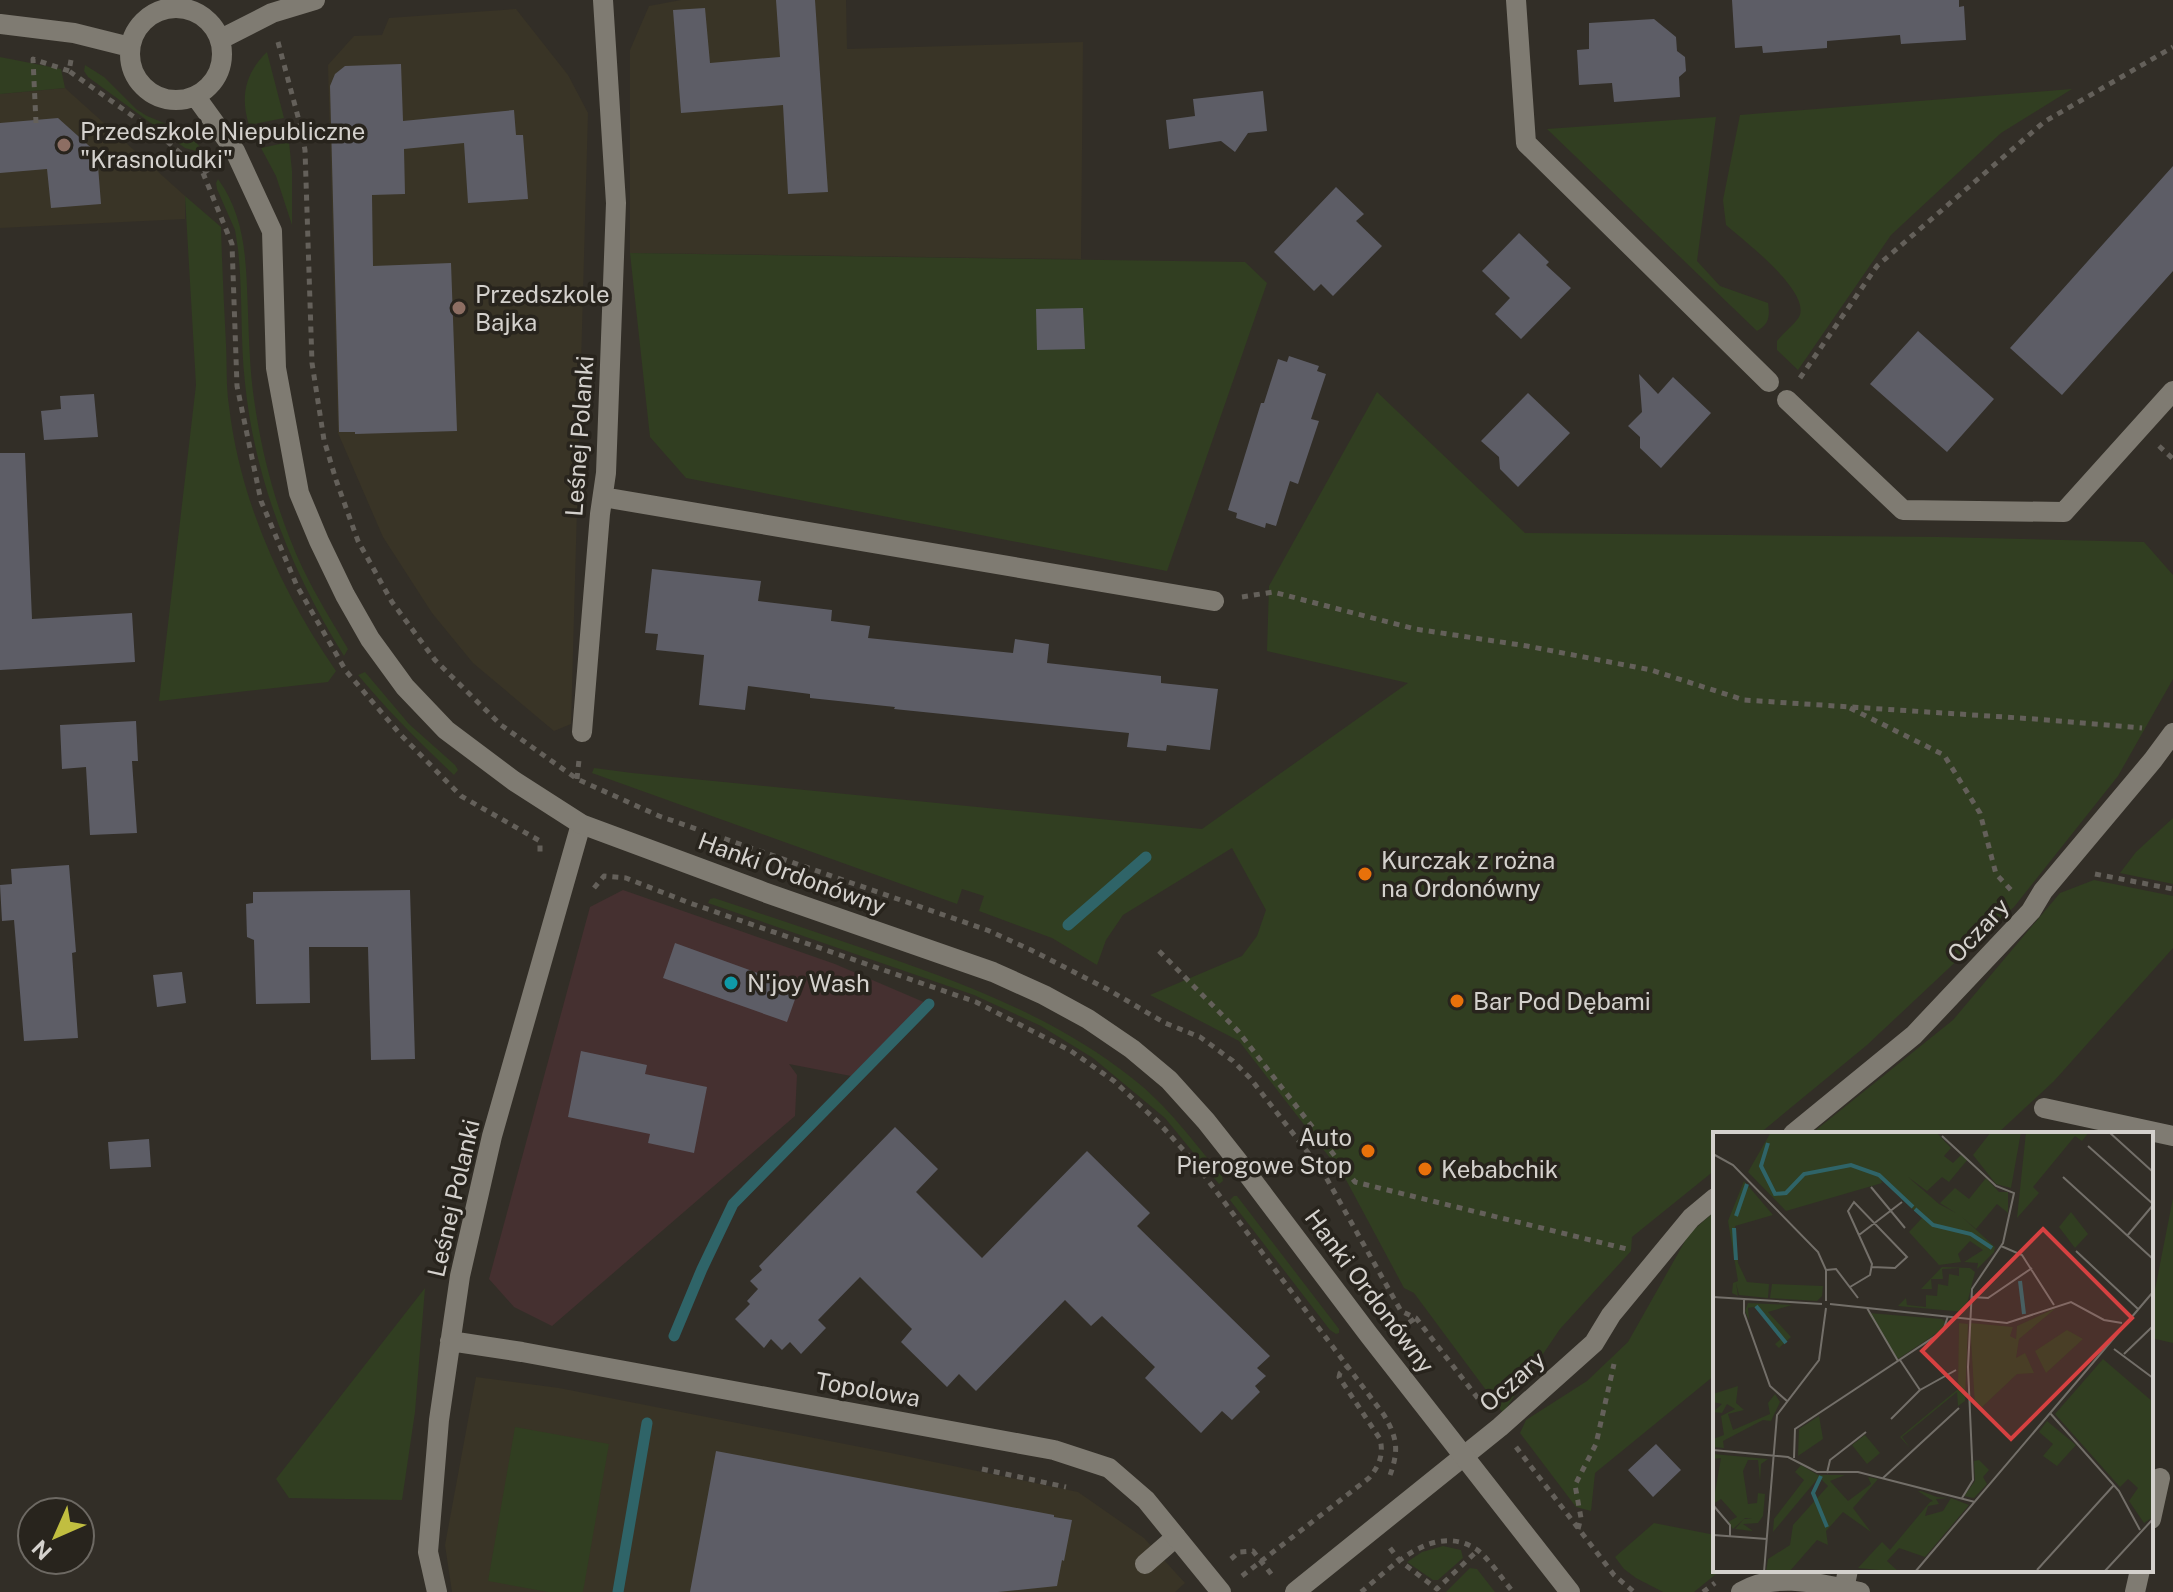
<svg xmlns="http://www.w3.org/2000/svg" width="2173" height="1592" font-family="'Public Sans',sans-serif">
<rect width="100%" height="100%" fill="#322e27"/>
<path fill="#453030" d="M 623,890 L 835,964 L 926,1003 L 851,1076 L 789,1064 L 797,1075 L 795,1116 L 552,1326 L 514,1307 L 489,1279 L 590,907 Z"/>
<path fill="#393426" d="M 681,0 L 846,0 L 847,49 L 1083,42 L 1081,259 L 630,253 L 630,50 L 649,6 Z
M 516,9 L 568,75 L 588,113 L 571,724 L 554,731 L 473,663 L 432,613 L 383,537 L 338,433 L 328,65 L 354,36 L 382,35 L 389,18 Z
M 65,88 L 185,196 L 185,219 L 0,228 L 0,94 Z
M 476,1377 L 559,1388 L 891,1453 L 1078,1492 L 1144,1538 L 1185,1583 L 1175,1592 L 452,1592 L 445,1545 Z"/>
<path fill="#313e21" d="M 267,52 L 284,118 L 249,125 C 240,97 245,73 267,52 Z
M 0,57 L 61,69 L 65,88 L 0,94 Z
M 85,65 L 104,77 L 136,109 L 147,116 L 186,132 L 202,149 L 196,151 L 185,148 L 88,77 L 84,71 Z
M 2072,89 L 2001,133 L 1891,235 L 1798,370 L 1777,350 L 1777,341 C 1783,333 1794,325 1799,317 C 1812,292 1744,241 1726,225 L 1723,200 L 1740,115 Z
M 1716,117 L 1697,261 L 1720,286 L 1768,303 C 1770,317 1769,324 1757,331 L 1547,129 Z
M 289,142 L 292,171 L 292,225 L 276,176 L 261,148 Z
M 218,179 C 247,219 246,265 248,313 C 249,342 250,371 254,399 C 262,457 278,516 303,569 C 316,596 333,623 348,649 L 344,656 C 292,572 255,482 245,383 C 240,339 243,294 238,249 L 235,230 L 217,189 L 216,183 Z
M 185,196 L 221,227 C 222,266 224,305 226,344 C 227,365 226,386 229,406 C 240,501 282,593 336,671 L 328,682 L 159,701 L 196,385 Z
M 630,253 L 1245,262 L 1267,283 L 1167,571 L 686,478 L 650,437 Z
M 1377,392 L 1525,533 L 1939,537 L 2144,542 L 2173,575 L 2173,679 L 2118,776 L 2014,907 L 1867,1045 L 1759,1134 L 1715,1134 L 1715,1170 L 1632,1237 L 1631,1251 L 1560,1329 L 1503,1413 L 1414,1293 L 1404,1288 L 1344,1176 L 1239,1041 L 1150,995 L 1242,956 L 1257,936 L 1266,910 L 1232,848 L 1123,915 L 1106,940 L 1097,965 L 1052,938 L 979,911 L 984,896 L 962,889 L 957,904 L 592,773 L 594,768 L 632,773 L 1202,829 L 1408,683 L 1267,651 L 1269,586 Z
M 365,672 L 409,724 L 455,765 L 458,770 L 454,775 C 420,743 388,711 358,675 Z
M 2173,818 L 2173,884 L 2120,873 L 2136,852 Z
M 2094,880 L 2173,896 L 2173,948 L 2054,1081 L 1997,1134 L 1811,1134 L 1953,1020 L 2060,893 Z
M 714,898 C 774,918 834,938 893,959 C 978,989 1060,1021 1132,1078 C 1167,1105 1194,1142 1222,1176 L 1223,1181 L 1219,1184 L 1165,1118 L 1093,1058 L 1041,1026 L 974,995 L 708,903 L 710,899 Z
M 1234,1196 L 1237,1196 L 1339,1329 L 1339,1333 L 1336,1334 L 1330,1330 L 1230,1200 Z
M 2173,1198 L 2173,1343 L 2151,1338 L 2151,1310 Z
M 1715,1211 L 1715,1375 L 1595,1473 L 1591,1511 L 1576,1507 L 1520,1433 L 1526,1420 L 1587,1381 L 1628,1342 L 1689,1234 Z
M 425,1288 L 415,1412 L 402,1500 L 289,1498 L 276,1479 Z
M 515,1427 L 609,1444 L 583,1592 L 548,1592 L 488,1581 Z
M 1654,1523 L 1715,1535 L 1715,1570 L 1721,1570 L 1694,1592 L 1663,1592 L 1636,1578 L 1624,1569 L 1615,1557 Z
M 1443,1546 L 1461,1550 L 1463,1558 L 1438,1580 L 1433,1580 L 1407,1562 L 1422,1552 Z
M 1470,1568 L 1477,1569 L 1495,1592 L 1446,1592 Z"/>
<g fill="none" stroke-linecap="round" stroke-linejoin="round">
<path stroke="#2f6468" stroke-width="11" d="M 1068,925 L 1146,857
M 674,1336 L 702,1269 L 733,1204 L 929,1004
M 618,1592 L 647,1423"/>
</g>
<path fill="#5d5d66" d="M 776,0 L 815,0 L 828,192 L 788,194 L 783,105 L 681,113 L 673,10 L 705,8 L 710,63 L 780,57 Z
M 1732,0 L 1959,0 L 1959,7 L 1964,6 L 1966,40 L 1901,44 L 1900,35 L 1827,41 L 1827,48 L 1763,53 L 1762,46 L 1735,48 Z
M 1654,19 L 1676,37 L 1677,51 L 1685,57 L 1686,71 L 1679,77 L 1680,97 L 1614,102 L 1612,83 L 1579,85 L 1577,50 L 1589,49 L 1589,23 Z
M 401,64 L 403,121 L 514,110 L 516,135 L 523,135 L 528,199 L 468,203 L 464,143 L 404,149 L 405,194 L 372,195 L 373,266 L 451,263 L 457,431 L 355,434 L 355,432 L 339,432 L 330,86 L 335,74 L 345,66 Z
M 1263,91 L 1267,131 L 1248,133 L 1235,152 L 1221,141 L 1169,149 L 1166,120 L 1195,116 L 1193,99 Z
M 58,118 L 97,153 L 101,204 L 51,208 L 47,169 L 0,173 L 0,123 Z
M 2173,166 L 2173,271 L 2062,395 L 2010,348 Z
M 1336,187 L 1364,214 L 1356,221 L 1382,246 L 1333,296 L 1321,284 L 1314,291 L 1274,252 Z
M 1519,233 L 1549,262 L 1546,265 L 1571,288 L 1521,339 L 1495,314 L 1510,298 L 1482,271 Z
M 1083,308 L 1085,349 L 1037,350 L 1036,309 Z
M 1918,331 L 1994,399 L 1947,452 L 1870,384 Z
M 1289,356 L 1319,366 L 1317,371 L 1326,374 L 1311,419 L 1319,421 L 1298,484 L 1290,481 L 1276,526 L 1266,523 L 1265,528 L 1236,518 L 1237,513 L 1228,510 L 1261,403 L 1264,403 L 1278,359 L 1287,362 Z
M 1639,374 L 1658,394 L 1673,377 L 1711,413 L 1661,468 L 1640,448 L 1640,437 L 1628,426 L 1642,412 Z
M 1528,393 L 1570,433 L 1518,487 L 1500,469 L 1499,457 L 1481,441 Z
M 94,394 L 98,437 L 44,440 L 41,411 L 61,409 L 60,396 Z
M 0,453 L 25,453 L 32,619 L 132,613 L 135,662 L 0,670 Z
M 652,569 L 761,581 L 758,601 L 832,610 L 831,621 L 870,626 L 868,638 L 1013,653 L 1015,639 L 1049,644 L 1047,663 L 1161,676 L 1161,683 L 1218,689 L 1210,750 L 1167,745 L 1166,751 L 1127,747 L 1129,733 L 894,709 L 895,707 L 810,698 L 810,694 L 748,686 L 745,710 L 699,705 L 704,655 L 656,650 L 658,634 L 645,633 Z
M 136,721 L 138,761 L 132,761 L 137,833 L 90,835 L 86,767 L 62,769 L 60,725 Z
M 69,865 L 76,952 L 72,953 L 78,1038 L 24,1041 L 14,920 L 2,921 L 0,885 L 12,884 L 11,869 Z
M 410,890 L 415,1059 L 371,1060 L 368,947 L 309,947 L 310,1003 L 256,1004 L 254,940 L 247,937 L 246,904 L 253,903 L 253,892 Z
M 675,943 L 799,988 L 787,1022 L 663,978 Z
M 182,972 L 186,1003 L 157,1007 L 153,975 Z
M 581,1051 L 647,1065 L 645,1074 L 707,1087 L 694,1153 L 648,1143 L 650,1134 L 568,1117 Z
M 895,1127 L 938,1169 L 916,1192 L 982,1258 L 1087,1151 L 1150,1213 L 1137,1226 L 1270,1356 L 1257,1368 L 1266,1376 L 1255,1386 L 1260,1392 L 1232,1420 L 1222,1411 L 1201,1433 L 1145,1378 L 1155,1367 L 1102,1316 L 1091,1326 L 1065,1300 L 976,1391 L 959,1374 L 947,1387 L 901,1342 L 912,1329 L 860,1277 L 818,1320 L 826,1328 L 801,1354 L 790,1342 L 782,1350 L 771,1339 L 764,1348 L 735,1319 L 750,1304 L 747,1301 L 758,1289 L 750,1281 L 762,1270 L 759,1266 Z
M 149,1139 L 151,1167 L 110,1169 L 108,1142 Z
M 1656,1444 L 1681,1470 L 1653,1497 L 1628,1470 Z
M 716,1451 L 1054,1515 L 1054,1517 L 1072,1520 L 1064,1561 L 1062,1560 L 1057,1586 L 998,1592 L 690,1592 Z"/>
<g fill="none" stroke-linecap="round" stroke-linejoin="round">
<path stroke="#64605a" stroke-width="5" stroke-dasharray="6 6" stroke-linecap="butt" d="M 278,42 L 301,128 L 305,150 L 312,363 L 324,440 L 336,480 L 358,541 L 392,602 L 435,660 L 501,725 L 577,779 L 659,816 L 987,930 L 1031,950 L 1107,989 L 1165,1023 L 1200,1037 L 1233,1061 L 1250,1078 L 1323,1172 L 1401,1311 L 1416,1318 L 1483,1405
M 71,60 L 69,71 L 161,136 L 203,173 L 212,167
M 36,123 L 33,59 L 69,71
M 258,140 L 301,128
M 203,173 L 232,244 L 237,386 L 261,501 L 297,586 L 346,671 L 400,734 L 461,796 L 540,841 L 540,853
M 1800,378 L 1877,266 L 2044,122 L 2173,47
M 2159,446 L 2173,459
M 1242,597 L 1273,592 L 1415,629 L 1527,646 L 1651,670 L 1744,700 L 2035,719 L 2142,728
M 1850,708 L 1944,755 L 1980,813 L 1996,874 L 2011,890
M 577,779 L 579,760
M 2095,874 L 2173,889
M 594,888 L 604,876 L 626,878 L 687,902 L 976,1002 L 1071,1051 L 1114,1081 L 1159,1123 L 1195,1163 L 1384,1415 C 1398,1439 1399,1451 1389,1478
M 1159,951 L 1238,1031 L 1355,1182 L 1631,1250
M 1399,1329 L 1416,1318
M 1516,1447 L 1614,1575 L 1634,1592
M 982,1469 L 1066,1487
M 1578,1529 L 1581,1518 L 1575,1485 L 1596,1444 L 1614,1364
M 1390,1548 L 1400,1561 L 1437,1589 L 1478,1550
M 1231,1559 L 1239,1552 L 1253,1551 L 1272,1575
M 1242,1576 L 1369,1478 C 1379,1466 1384,1455 1380,1439 L 1339,1377 L 1340,1373 L 1349,1365
M 1361,1592 C 1392,1567 1433,1522 1476,1549 C 1488,1557 1503,1580 1513,1592
M 1703,1592 L 1715,1583"/>
<path stroke="#7f7b72" stroke-width="20" d="M 1516,0 L 1526,143 L 1769,382
M 1787,400 L 1903,510 L 2064,512 L 2173,391
M 603,497 L 1214,601
M 582,732 L 600,514 L 606,473 L 616,203 L 603,0
M 2151,1519 L 2160,1478
M 1145,1564 L 1176,1537
M 1844,1589 L 1848,1570
M 2135,1592 L 2140,1570"/>
<path stroke="#7f7b72" stroke-width="20" d="M 2044,1108 L 2173,1136
M 1793,1134 L 1914,1035 L 2031,911 L 2043,891 L 2153,760 L 2173,733
M 450,1341 L 522,1352 L 1054,1450 L 1109,1468 L 1146,1500 L 1221,1592
M 437,1592 L 428,1552 L 439,1420 L 460,1276 L 492,1136 L 581,824
M 1295,1592 L 1500,1427 L 1594,1343 L 1611,1315 L 1691,1218 L 1715,1198
M 1741,1592 C 1778,1571 1820,1584 1860,1592"/>
<path stroke="#7f7b72" stroke-width="20" d="M130 54a46 46 0 1 1 92 0a46 46 0 1 1-92 0Z
M 0,24 L 74,33 L 130,47
M 221,39 L 272,13 L 315,0
M 196,97 L 235,151 L 272,231 L 276,368 L 299,493 L 319,541 L 345,595 L 370,639 L 405,687 L 446,730 L 514,781 L 581,824 L 764,892 L 993,972 L 1044,995 L 1088,1019 L 1132,1049 L 1169,1080 L 1206,1121 L 1240,1164 L 1369,1335 L 1570,1592"/>
</g>
<g fill="#8d6e63" stroke="#28241d" stroke-width="3">
<circle cx="64" cy="145" r="8"/>
<circle cx="459" cy="308" r="8"/>
</g>
<g fill="#e8710a" stroke="#28241d" stroke-width="3">
<circle cx="1365" cy="874" r="8"/>
<circle cx="1457" cy="1001" r="8"/>
<circle cx="1368" cy="1151" r="8"/>
<circle cx="1425" cy="1169" r="8"/>
</g>
<circle fill="#0f9aa8" stroke="#28241d" stroke-width="3" cx="731" cy="983" r="8"/>
<g text-anchor="middle" dominant-baseline="central" stroke-width="7" stroke-linejoin="round" paint-order="stroke">
<g font-size="24" fill="#d4d1cd" stroke="#28241d" text-anchor="start">
<text x="80" y="131">Przedszkole Niepubliczne<tspan x="80" dy="28">"Krasnoludki"</tspan></text>
<text x="475" y="294">Przedszkole<tspan x="475" dy="28">Bajka</tspan></text>
<text x="1381" y="860">Kurczak z rożna<tspan x="1381" dy="28">na Ordonówny</tspan></text>
<text x="747" y="983">N'joy Wash</text>
<text x="1473" y="1001">Bar Pod Dębami</text>
<text x="1352" y="1137" text-anchor="end">Auto<tspan x="1352" dy="28">Pierogowe Stop</tspan></text>
<text x="1441" y="1169">Kebabchik</text>
</g>
<g font-size="24" fill="#d4d1cd" stroke="#28241d">
<text transform="translate(579 436) rotate(-86)">Leśnej Polanki</text>
<text transform="translate(792 873) rotate(20)">Hanki Ordonówny</text>
<text transform="translate(1978 930) rotate(-47)">Oczary</text>
<text transform="translate(453 1198) rotate(-77)">Leśnej Polanki</text>
<text transform="translate(1370 1291) rotate(53)">Hanki Ordonówny</text>
<text transform="translate(1512 1381) rotate(-41)">Oczary</text>
<text transform="translate(868 1389) rotate(10)">Topolowa</text>
</g>
</g>
<g transform="translate(1713 1132)">
<rect width="440" height="440" fill="#322e27"/>
<path d="M 58,0 L 223,0 L 238,16 L 231,24 L 240,31 L 249,22 L 255,27 L 236,50 L 229,45 L 214,59 L 195,45 L 226,72 L 243,81 L 227,71 L 242,56 L 256,67 L 273,46 L 286,60 L 295,60 L 295,81 L 284,72 L 263,97 L 249,85 L 282,115 L 281,120 L 264,137 L 265,131 L 251,130 L 270,118 L 257,109 L 245,122 L 248,130 L 226,133 L 196,100 L 209,86 L 168,47 L 169,51 L 73,79 L 35,40 ZM 278,0 L 308,0 L 298,56 L 283,52 L 260,23 ZM 313,0 L 376,0 L 369,9 L 362,4 L 320,55 L 326,61 L 304,86 ZM 31,49 L 60,83 L 22,94 L 25,131 L 34,150 L 56,152 L 55,166 L 26,163 L 23,151 L 25,164 L 19,161 L 20,151 L 25,149 L 15,89 ZM 358,80 L 375,102 L 362,116 L 346,95 ZM 229,135 L 257,136 L 262,140 L 252,180 L 185,174 L 193,166 L 194,173 L 213,175 L 213,163 L 224,164 L 225,152 L 235,154 L 236,142 L 246,144 L 246,136 L 229,137 L 230,147 L 218,147 L 219,157 L 208,157 ZM 59,152 L 110,154 L 109,164 L 104,169 L 57,166 ZM 35,171 L 79,173 L 55,180 L 78,205 L 66,216 L 62,212 L 69,206 L 41,175 L 35,176 L 36,188 L 32,179 ZM 343,176 L 306,207 L 303,226 L 312,221 L 321,241 L 304,242 L 269,275 L 262,274 L 257,191 L 300,195 L 297,204 L 303,207 L 304,194 ZM 155,181 L 229,187 L 232,190 L 230,197 L 185,227 ZM 246,191 L 255,192 L 252,269 L 245,274 L 244,260 L 193,302 L 189,305 L 197,316 L 187,305 L 245,257 ZM 354,198 L 370,207 L 333,241 L 322,219 ZM 390,227 L 440,270 L 440,385 L 431,391 L 416,369 L 425,356 L 415,347 L 407,355 L 342,282 ZM 25,254 L 23,271 L 31,278 L 15,282 L 20,298 L 57,282 L 55,271 L 62,262 L 67,270 L 58,289 L 50,288 L 10,309 L 11,316 L 0,315 L 0,307 L 11,303 L 8,284 L 22,277 L 14,272 L 9,281 L 0,280 L 9,272 L 0,270 L 0,262 ZM 106,284 L 110,307 L 85,324 L 86,297 ZM 334,289 L 363,313 L 344,334 L 330,324 L 340,312 L 326,300 ZM 152,303 L 167,321 L 154,332 L 139,313 ZM 0,322 L 55,327 L 48,332 L 47,349 L 45,328 L 35,328 L 30,339 L 35,372 L 44,371 L 45,361 L 52,362 L 50,384 L 45,391 L 30,392 L 40,399 L 22,397 L 31,387 L 39,387 L 32,386 L 20,397 L 15,390 L 24,385 L 8,367 L 0,372 L 8,326 L 0,327 ZM 266,328 L 276,338 L 270,345 L 274,352 L 261,366 L 251,364 L 262,349 L 261,329 ZM 88,333 L 105,343 L 132,343 L 117,349 L 135,369 L 158,352 L 155,345 L 165,347 L 140,376 L 158,400 L 130,380 L 113,399 L 115,413 L 104,408 L 76,440 L 53,440 L 55,427 L 77,413 L 80,393 L 115,354 L 106,345 L 60,400 L 61,387 L 91,348 L 82,340 ZM 205,359 L 208,359 L 224,365 L 235,366 L 223,367 L 226,372 L 215,374 L 212,384 L 230,379 L 238,366 L 256,373 L 212,425 L 186,416 L 174,429 L 186,440 L 145,436 L 169,410 L 177,418 L 217,370 L 220,369 Z" fill="#313e21"/>
<path fill="none" stroke="#2f6468" stroke-width="4" d="M 55,11 L 48,34 L 62,62 L 73,61 L 91,42 L 138,33 L 166,43 L 200,75M 202,77 L 220,93 L 258,102 L 279,116M 23,84 L 34,52M 21,96 L 23,128M 307,149 L 311,182M 43,174 L 73,211M 108,344 L 100,361 L 114,395"/>
<path fill="none" stroke="#736f69" stroke-width="2" d="M 396,0 L 440,40M 229,4 L 283,54 L 301,61 L 290,111 L 259,157 L 255,235 L 260,348 L 249,366M 375,14 L 440,72M 0,22 L 20,33 L 105,120 L 113,138 L 113,169M 350,45 L 440,127M 158,55 L 192,96M 146,103 L 189,70M 414,104 L 440,73M 288,114 L 309,123 L 341,173M 363,119 L 425,177M 113,138 L 123,137 L 145,166M 137,155 L 157,143 L 159,132 L 135,79 L 141,70 L 194,125 L 182,136 L 159,135M 0,165 L 109,172M 259,165 L 275,166 L 319,136M 31,167 L 31,181 L 57,254 L 74,269M 117,172 L 294,191 L 358,170 L 391,188 L 409,191M 154,176 L 185,229M 401,217 L 440,246M 411,222 L 440,194M 187,228 L 207,258 L 243,238M 337,281 L 406,359 L 427,398M 178,287 L 207,258M 0,318 L 75,325 L 104,340 L 145,340 L 262,370M 81,326 L 82,297 L 230,199 L 235,184M 114,341 L 117,328 L 153,300M 170,346 L 246,276M 0,373 L 17,393 L 17,405M 0,403 L 54,407M 324,438 L 401,353M 51,440 L 64,283 L 106,228 L 113,176M 202,440 L 440,160M 391,440 L 440,387"/>
<path fill="#d64141" fill-opacity="0.15" stroke="#d64141" stroke-width="4" d="M 330,97 L 419,186 L 298,307 L 209,219 Z"/>
<rect width="440" height="440" fill="none" stroke="#d4d1cd" stroke-width="4"/>
</g>
<g transform="translate(56 1536) rotate(225)"><circle r="38" fill="#28241d" stroke="#6d6963" stroke-width="2"/>
<path d="M0-6L14 30L0 20L-14 30Z" fill="#c1be40"/>
<text y="-12" font-size="22" font-weight="bold" text-anchor="middle" fill="#d4d1cd">N</text>
</g>
</svg>
